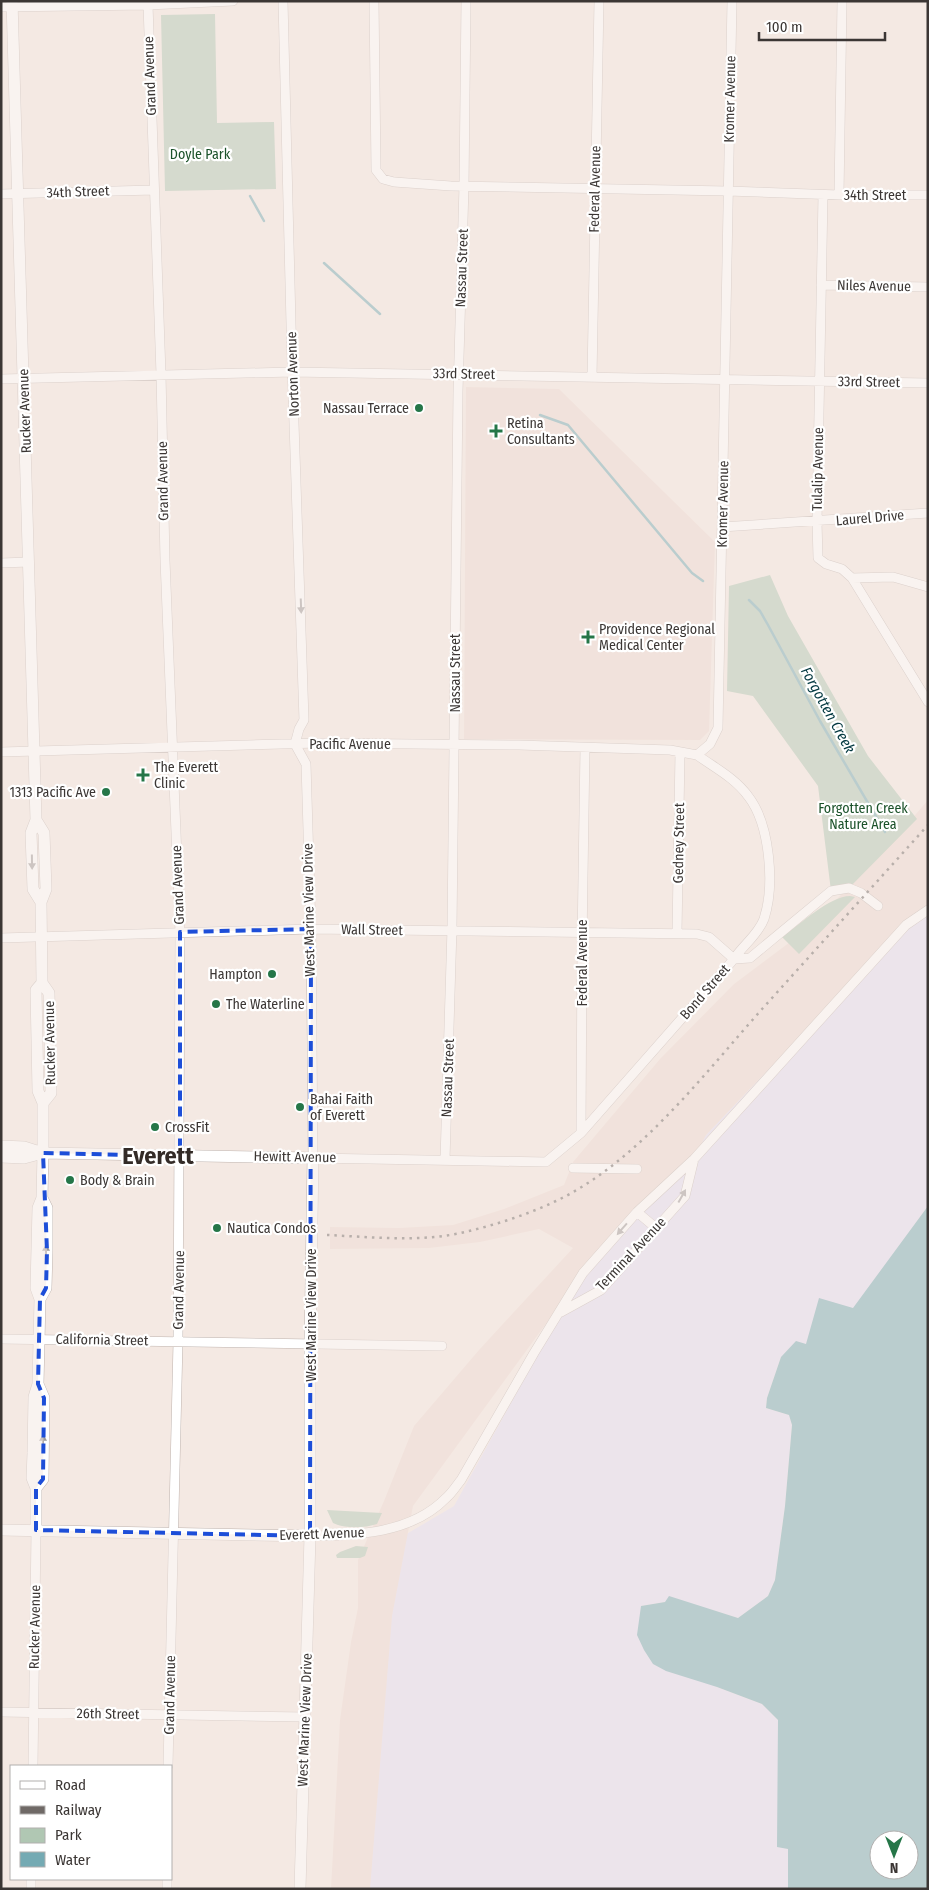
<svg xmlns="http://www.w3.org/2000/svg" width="929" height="1890" font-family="'Fira Sans Condensed',sans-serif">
<rect width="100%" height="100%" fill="#f4e9e3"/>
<path fill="#e3def4" d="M 928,910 L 928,1206 L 854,1308 L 928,1330 L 781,1357 L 767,1398 L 766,1408 L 789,1415 L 792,1425 L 785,1506 L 775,1580 L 768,1596 L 738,1618 L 712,1610 L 665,1602 L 641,1606 L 717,1687 L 762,1704 L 778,1720 L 813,1889 L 341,1889 L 376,1552 L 454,1506 L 583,1273 L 706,1135 L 906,925 Z"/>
<path fill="#eedad2" d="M 466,387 L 559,389 L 715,542 L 709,731 L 700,740 L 464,739 Z
M 928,800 L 928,910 L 906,925 L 706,1135 L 694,1159 L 583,1273 L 413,1506 L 392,1616 L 370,1889 L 331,1889 L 340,1720 L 351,1642 L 358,1608 L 358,1560 L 384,1501 L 414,1426 L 479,1350 L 573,1248 L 539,1229 L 480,1242 L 429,1248 L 330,1249 L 330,1227 L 399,1228 L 453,1225 L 504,1209 L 564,1185 L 573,1162 L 660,1059 L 734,984 L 810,927 L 892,842 Z"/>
<path fill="#b0c7b3" d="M 215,14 L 217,123 L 274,122 L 276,189 L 165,191 L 161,15 Z
M 770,575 L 788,616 L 868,756 L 917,819 L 849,888 L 831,891 L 818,786 L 753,696 L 727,691 L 729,586 Z
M 850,896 L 855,897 L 799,954 L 782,937 C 799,925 830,896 850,896 Z
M 327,1510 L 382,1513 L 377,1524 C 365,1528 345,1529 333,1523 Z
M 356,1546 L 368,1547 L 365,1556 L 360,1558 L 337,1558 L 336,1555 L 340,1552 Z"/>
<path fill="#74aab3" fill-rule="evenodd" d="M 928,1206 L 928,1889 L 788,1889 L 788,1849 L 777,1847 L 778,1720 L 762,1704 L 717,1687 L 666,1671 L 653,1664 L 644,1650 L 637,1635 L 641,1606 L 665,1602 L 669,1596 L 738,1618 L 768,1596 L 775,1580 L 785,1506 L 792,1425 L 789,1415 L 766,1408 L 767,1398 L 781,1357 L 796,1341 L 806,1344 L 819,1298 L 853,1308 ZM 879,1840 L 909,1840 L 909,1870 L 879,1870 Z"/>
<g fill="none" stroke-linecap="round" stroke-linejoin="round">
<path stroke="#74aab3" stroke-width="2.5" d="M 250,196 L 264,221
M 324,263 L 380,314
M 540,415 L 568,425 L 692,573 L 703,581
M 749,600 L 760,611 L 768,625 L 820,721 L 885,832"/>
<defs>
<path id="minor" d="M 283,1 L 292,364 L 304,720 L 299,729 L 295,744
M 374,1 L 376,170 L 383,179 L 394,182 L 451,186 L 728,191 L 839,195 L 928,195
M 148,5 L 161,374 L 165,560 L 180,932 L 178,1342 L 168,1766
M 1,7 L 148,5 L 233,1
M 1,194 L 154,190
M 823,195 L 817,522 L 818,558 L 826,564 L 842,569 L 852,578 L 928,702
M 839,195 L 842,1
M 821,285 L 928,287
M 592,377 L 599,1
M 1,379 L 292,372 L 928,383
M 722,527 L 928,513
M 1,563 L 29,562
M 852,578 L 893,577 L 928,587
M 295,744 L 306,764 L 311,929 L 313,1158 L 546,1162 L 581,1133 L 734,959 C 743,945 758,935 764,919 C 775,885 770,824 748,796 C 735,778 715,768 697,755 L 710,744 L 718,728 L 732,1
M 1,752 L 318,743 L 519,745 L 670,750 L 697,755
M 677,933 L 680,752
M 1,938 L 311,929 L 697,934 L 709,937 L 734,959
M 734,959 L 750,958 L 831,891 L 849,888 L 861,893 L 878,906
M 581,1133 L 582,942 L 585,748
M 445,1160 L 452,928 L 458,392 L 464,186 L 466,1
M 573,1168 L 637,1169
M 637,1212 L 656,1228
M 561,1312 L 601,1290 L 685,1196 L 694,1159
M 1,1339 L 442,1346
M 310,1536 C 357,1535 411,1534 446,1498 C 452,1493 456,1486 461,1480 L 534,1353 L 583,1273 L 637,1212 L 694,1159 L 906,925 L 928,910
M 1,1712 L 306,1717
M 33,1766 L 36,1530
M 31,1889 L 31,1879
M 167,1889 L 167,1879"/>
<path id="major" d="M 12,1 L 36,820 L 31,833 L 33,889 L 41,902
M 36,820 L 44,833 L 46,889 L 41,902 L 42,983 L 49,993 L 51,1093 L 43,1103
M 1,1146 L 24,1147 L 43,1153
M 1,1157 L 24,1158 L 43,1153 L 313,1158 L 310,1344 L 310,1536 L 300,1889
M 40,1299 L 46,1288 L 47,1251 L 47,1208 L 42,1198
M 36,1488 L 43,1479 L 44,1398 L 38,1384
M 1,1530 L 310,1536
M 36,1530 L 36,1488 L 32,1478 L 33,1453 L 34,1397 L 38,1384 L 40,1299 L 36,1288 L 38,1208 L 42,1198 L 43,1153 L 43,1103 L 38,1091 L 36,990 L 42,983"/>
</defs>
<use href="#minor" stroke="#bfb4af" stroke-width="10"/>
<use href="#major" stroke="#bfb4af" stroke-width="12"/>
<use href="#minor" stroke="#fff" stroke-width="9"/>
<use href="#major" stroke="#fff" stroke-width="11"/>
<path stroke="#6f6966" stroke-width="2.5" stroke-dasharray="2.5 5" stroke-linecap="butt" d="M 327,1235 C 373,1237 424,1243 469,1231 C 498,1224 529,1214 556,1201 C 638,1162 704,1074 763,1008 C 818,947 873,886 928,825"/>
</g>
<defs><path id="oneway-solid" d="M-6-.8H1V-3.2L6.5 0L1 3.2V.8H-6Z" transform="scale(1.25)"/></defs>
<g fill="#9d9a9a">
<use href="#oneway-solid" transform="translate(301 606) rotate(88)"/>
<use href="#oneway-solid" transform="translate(32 862) rotate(89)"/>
<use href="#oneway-solid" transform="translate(682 1196) rotate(-61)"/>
<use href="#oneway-solid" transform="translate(622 1229) rotate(131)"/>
<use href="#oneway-solid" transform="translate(46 1252) rotate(-89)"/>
<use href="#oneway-solid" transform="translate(43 1442) rotate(-89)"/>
</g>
<path d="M0 0H929V1890H0ZM 311,929 L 310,1536 L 36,1530 L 36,1488 L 43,1479 L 44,1398 L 38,1384 L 40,1299 L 46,1288 L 47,1251 L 43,1153 L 180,1156 L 180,932 Z" fill="#f4e9e3" fill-opacity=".55" fill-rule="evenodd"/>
<path fill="none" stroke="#1d4ed8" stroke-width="4" stroke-dasharray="10 6" stroke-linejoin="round" d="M 311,929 L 310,1536 L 36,1530 L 36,1488 L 43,1479 L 44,1398 L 38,1384 L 40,1299 L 46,1288 L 47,1251 L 43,1153 L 180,1156 L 180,932 Z"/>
<g fill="#257648" stroke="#fff" stroke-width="2">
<circle cx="419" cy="408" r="5"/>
<path d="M493.5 423.5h5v5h5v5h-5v5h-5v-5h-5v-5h5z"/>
<path d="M585.5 629.5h5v5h5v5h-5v5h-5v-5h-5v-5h5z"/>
<path d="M140.5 767.5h5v5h5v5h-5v5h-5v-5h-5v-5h5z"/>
<circle cx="106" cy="792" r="5"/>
<circle cx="272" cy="974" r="5"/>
<circle cx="216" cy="1004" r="5"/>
<circle cx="300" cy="1107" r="5"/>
<circle cx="155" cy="1127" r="5"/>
<circle cx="70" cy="1180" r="5"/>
<circle cx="217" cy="1228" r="5"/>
</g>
<g text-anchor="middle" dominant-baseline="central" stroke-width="4.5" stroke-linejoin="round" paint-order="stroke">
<g font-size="14" fill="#3b3634" stroke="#fff">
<text transform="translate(150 76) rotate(-92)">Grand Avenue</text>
<text transform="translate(730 99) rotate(-89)">Kromer Avenue</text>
<text transform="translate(595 189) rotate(-89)">Federal Avenue</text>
<text transform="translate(78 192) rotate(-2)">34th Street</text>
<text x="875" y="195">34th Street</text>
<text transform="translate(462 268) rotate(-88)">Nassau Street</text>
<text transform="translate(874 286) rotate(1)">Niles Avenue</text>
<text transform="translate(293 374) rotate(-92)">Norton Avenue</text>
<text transform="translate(464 374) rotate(1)">33rd Street</text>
<text transform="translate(869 382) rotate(1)">33rd Street</text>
<text transform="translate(25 411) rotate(-92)">Rucker Avenue</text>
<text transform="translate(818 469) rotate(-89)">Tulalip Avenue</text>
<text transform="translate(163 481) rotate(-91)">Grand Avenue</text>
<text transform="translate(723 504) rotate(-89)">Kromer Avenue</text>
<text transform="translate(870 518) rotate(-5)">Laurel Drive</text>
<text transform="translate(455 673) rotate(-90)">Nassau Street</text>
<text x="350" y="744">Pacific Avenue</text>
<text transform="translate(679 843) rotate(-89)">Gedney Street</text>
<text transform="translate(178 885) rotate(-92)">Grand Avenue</text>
<text transform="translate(309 910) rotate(-91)">West Marine View Drive</text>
<text transform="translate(372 930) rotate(1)">Wall Street</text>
<text transform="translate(582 963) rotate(-90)">Federal Avenue</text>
<text transform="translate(705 992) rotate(-49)">Bond Street</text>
<text transform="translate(50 1043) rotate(-91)">Rucker Avenue</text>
<text transform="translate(448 1078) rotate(-88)">Nassau Street</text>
<text transform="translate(295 1157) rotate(1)">Hewitt Avenue</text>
<text transform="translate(631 1254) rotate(-47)">Terminal Avenue</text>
<text transform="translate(179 1290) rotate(-89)">Grand Avenue</text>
<text transform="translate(311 1315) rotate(-90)">West Marine View Drive</text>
<text transform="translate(102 1340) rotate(1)">California Street</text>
<text transform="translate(322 1534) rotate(-2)">Everett Avenue</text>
<text transform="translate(35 1627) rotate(-89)">Rucker Avenue</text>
<text transform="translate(170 1695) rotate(-89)">Grand Avenue</text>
<text transform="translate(108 1714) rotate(1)">26th Street</text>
<text transform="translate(305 1720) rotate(-88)">West Marine View Drive</text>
</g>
<g font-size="14" fill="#1b522a" stroke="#fff">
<text x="200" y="154">Doyle Park</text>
<text x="863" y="808">Forgotten Creek<tspan x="863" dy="16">Nature Area</tspan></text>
</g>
<g font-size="14" fill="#3b3634" stroke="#fff" text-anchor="start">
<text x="409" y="408" text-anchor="end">Nassau Terrace</text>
<text x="507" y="423">Retina<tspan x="507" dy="16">Consultants</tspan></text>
<text x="599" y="629">Providence Regional<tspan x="599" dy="16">Medical Center</tspan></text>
<text x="154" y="767">The Everett<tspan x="154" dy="16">Clinic</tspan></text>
<text x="96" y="792" text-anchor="end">1313 Pacific Ave</text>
<text x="262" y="974" text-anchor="end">Hampton</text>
<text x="226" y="1004">The Waterline</text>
<text x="310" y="1099">Bahai Faith<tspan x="310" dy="16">of Everett</tspan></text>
<text x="165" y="1127">CrossFit</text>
<text x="80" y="1180">Body &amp; Brain</text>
<text x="227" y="1228">Nautica Condos</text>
</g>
<g font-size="15" font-style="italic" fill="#053a42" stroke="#fff">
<text transform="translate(828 710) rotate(61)">Forgotten Creek</text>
</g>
<g font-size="24" font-weight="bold" fill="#332b27" stroke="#fff">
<text x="158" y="1156">Everett</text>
</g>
</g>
<rect width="929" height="1890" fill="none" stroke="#3b3634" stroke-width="5"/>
<rect x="10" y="1765" width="162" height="115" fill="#ffffff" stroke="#b1afae"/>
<rect x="20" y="1781" width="25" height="8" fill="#ffffff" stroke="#b1afae"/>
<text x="55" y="1790" font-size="15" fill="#3b3634">Road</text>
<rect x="20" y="1806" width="25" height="8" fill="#6f6966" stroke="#b1afae"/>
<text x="55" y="1815" font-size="15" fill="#3b3634">Railway</text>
<rect x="20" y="1828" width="25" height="15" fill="#b0c7b3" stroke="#b1afae"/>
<text x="55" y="1840" font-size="15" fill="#3b3634">Park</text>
<rect x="20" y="1852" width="25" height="15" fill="#74aab3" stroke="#b1afae"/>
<text x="55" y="1865" font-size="15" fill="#3b3634">Water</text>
<g transform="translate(894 1855) rotate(180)"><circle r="24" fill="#ffffff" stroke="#b1afae"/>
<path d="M0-4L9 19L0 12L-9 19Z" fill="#257648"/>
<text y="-8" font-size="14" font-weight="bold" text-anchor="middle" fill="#3b3634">N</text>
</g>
<path d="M759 32v8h126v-8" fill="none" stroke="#3b3634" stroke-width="2.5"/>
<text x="766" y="32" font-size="15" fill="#3b3634" stroke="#ffffff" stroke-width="4" paint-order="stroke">100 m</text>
</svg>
